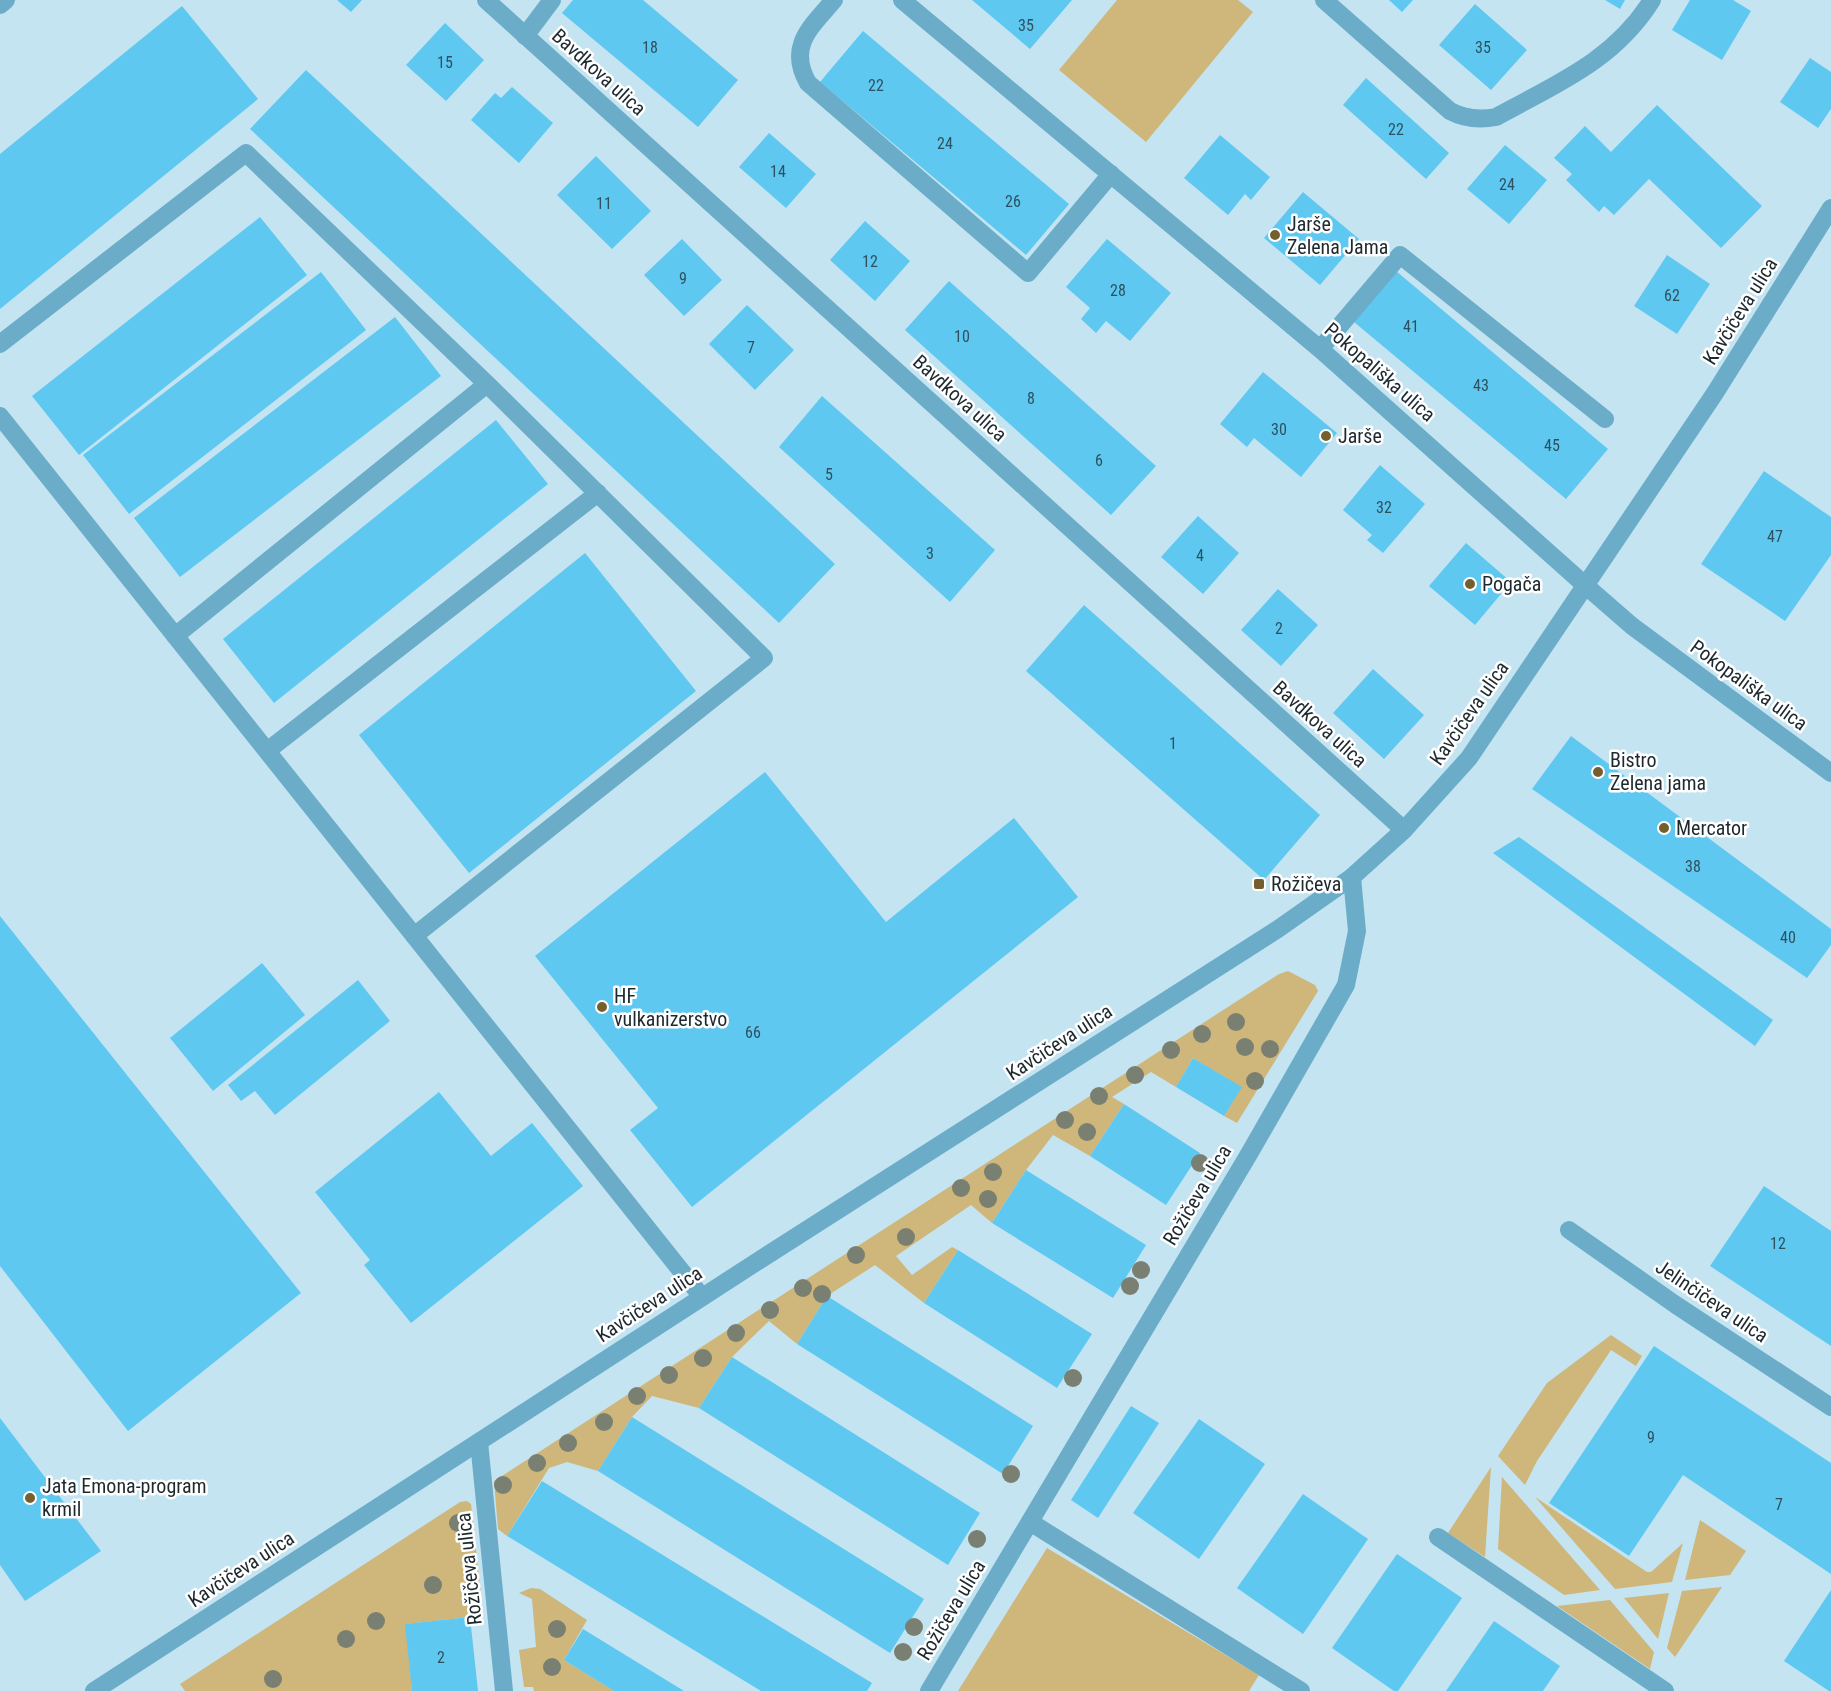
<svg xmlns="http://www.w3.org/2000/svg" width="1831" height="1691" font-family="'Roboto Condensed',sans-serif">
<rect width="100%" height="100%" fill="#c4e4f2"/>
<path fill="#cfb67a" d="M 1117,0 L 1238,0 L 1253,12 L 1146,142 L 1059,70 Z
M 1288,971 L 1315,985 L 1318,991 L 1237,1123 L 1224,1116 L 1241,1087 L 1193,1058 L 1176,1087 L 1151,1072 L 1112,1097 L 1124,1104 L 1090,1156 L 1053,1135 L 1026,1170 L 992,1223 L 971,1205 L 896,1256 L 912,1275 L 952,1247 L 958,1250 L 924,1303 L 875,1265 L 827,1296 L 797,1344 L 769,1321 L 732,1357 L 699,1408 L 652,1396 L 632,1417 L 598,1471 L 567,1462 L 549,1468 L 507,1536 L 498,1529 L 494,1481 L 1279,974 Z
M 1611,1335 L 1642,1356 L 1636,1366 L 1611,1350 L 1537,1461 L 1525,1485 L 1498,1456 L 1547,1383 Z
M 1491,1467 L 1485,1557 L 1448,1533 Z
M 1502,1477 L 1600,1590 L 1564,1595 L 1498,1549 Z
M 1535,1497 L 1647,1572 L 1651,1572 L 1683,1543 L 1672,1582 L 1615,1589 Z
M 467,1501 L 471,1504 L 481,1595 L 470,1617 L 406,1624 L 412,1691 L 185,1691 L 180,1684 L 460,1502 Z
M 1700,1520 L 1746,1551 L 1730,1575 L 1685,1580 Z
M 1047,1548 L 1259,1675 L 1249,1691 L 958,1691 Z
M 1722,1587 L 1675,1657 L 1667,1648 L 1682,1591 Z
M 531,1588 L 540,1589 L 587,1620 L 564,1660 L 614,1691 L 534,1691 L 533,1687 L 524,1687 L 519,1650 L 536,1647 L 532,1599 L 519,1593 Z
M 1669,1593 L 1658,1639 L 1624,1598 Z
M 1610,1600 L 1654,1652 L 1650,1669 L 1557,1606 Z"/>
<path fill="#5ec8f1" d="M 337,0 L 362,0 L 351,12 Z
M 573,0 L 643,0 L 738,80 L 698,127 L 562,13 Z
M 972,0 L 1072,0 L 1030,49 Z
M 1389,0 L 1413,0 L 1402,12 Z
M 1605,0 L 1625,0 L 1620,9 Z
M 1690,0 L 1733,0 L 1751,11 L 1722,60 L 1672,30 Z
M 1475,4 L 1527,50 L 1491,90 L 1439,45 Z
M 182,6 L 258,99 L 0,309 L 0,154 Z
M 445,23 L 484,60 L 446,101 L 406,65 Z
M 863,31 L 1069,204 L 1026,255 L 820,82 Z
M 1810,58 L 1831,72 L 1831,109 L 1818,128 L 1780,102 Z
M 306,70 L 835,564 L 779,623 L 250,129 Z
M 1366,78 L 1449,153 L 1426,179 L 1343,105 Z
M 512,87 L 553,123 L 519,163 L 471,120 L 495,93 L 501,98 Z
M 1657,105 L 1762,206 L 1721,248 L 1649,179 L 1614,215 L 1604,206 L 1599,212 L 1566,180 L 1572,174 L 1554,158 L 1585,126 L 1611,152 Z
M 769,133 L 816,174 L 786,208 L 739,167 Z
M 1220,135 L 1270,177 L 1251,200 L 1245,194 L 1228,215 L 1184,178 Z
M 1505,145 L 1547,180 L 1509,224 L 1467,189 Z
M 596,156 L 651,211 L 612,249 L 557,195 Z
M 1303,192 L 1359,239 L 1320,285 L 1264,238 Z
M 260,217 L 307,275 L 79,455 L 32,396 Z
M 865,221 L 910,261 L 875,301 L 830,260 Z
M 682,239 L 722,280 L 684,316 L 644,275 Z
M 1107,239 L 1171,293 L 1130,341 L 1106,321 L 1096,333 L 1081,319 L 1090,308 L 1066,287 Z
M 1667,255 L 1710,284 L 1677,334 L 1634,306 Z
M 1396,271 L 1608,449 L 1566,499 L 1354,322 Z
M 321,272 L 366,330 L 129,514 L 83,455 Z
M 949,281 L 1156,466 L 1111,515 L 905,330 Z
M 747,305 L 794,350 L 755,390 L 709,344 Z
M 395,317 L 441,376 L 180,577 L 134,518 Z
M 1263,372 L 1337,433 L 1301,477 L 1254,438 L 1247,447 L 1220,424 Z
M 822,396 L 995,550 L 950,602 L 779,447 Z
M 496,420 L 548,484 L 274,703 L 223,639 Z
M 1380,465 L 1425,504 L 1383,553 L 1367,540 L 1372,535 L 1343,510 Z
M 1764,471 L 1831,517 L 1831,555 L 1785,621 L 1701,564 Z
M 1198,516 L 1239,553 L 1203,594 L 1161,557 Z
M 1466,543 L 1511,582 L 1475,625 L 1429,586 Z
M 585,553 L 696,691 L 469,873 L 359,735 Z
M 1278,589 L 1318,625 L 1281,666 L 1241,630 Z
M 1084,605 L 1320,815 L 1264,880 L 1026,671 Z
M 1373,669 L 1424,715 L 1384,759 L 1333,713 Z
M 1571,736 L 1831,929 L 1831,945 L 1807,978 L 1532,789 Z
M 765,772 L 886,922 L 1014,818 L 1078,897 L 692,1207 L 630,1130 L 658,1108 L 535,956 Z
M 1519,837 L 1773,1020 L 1755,1046 L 1493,853 Z
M 0,916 L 301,1293 L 128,1431 L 0,1266 Z
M 262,963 L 305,1015 L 213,1091 L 170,1038 Z
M 358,980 L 390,1021 L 275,1115 L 255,1091 L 241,1101 L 228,1085 Z
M 1193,1058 L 1242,1087 L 1224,1116 L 1176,1087 Z
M 439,1092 L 491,1156 L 532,1123 L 583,1186 L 411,1323 L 364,1265 L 370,1260 L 315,1192 Z
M 1124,1104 L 1200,1153 L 1166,1205 L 1090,1156 Z
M 1026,1170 L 1146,1245 L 1113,1298 L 992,1223 Z
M 1764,1186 L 1831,1231 L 1831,1346 L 1710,1266 Z
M 958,1250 L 1092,1334 L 1057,1388 L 924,1303 Z
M 827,1296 L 1033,1426 L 1003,1474 L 797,1344 Z
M 1654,1346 L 1831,1463 L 1831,1574 L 1683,1475 L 1629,1556 L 1549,1503 Z
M 732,1357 L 980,1513 L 948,1565 L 699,1408 Z
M 1131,1406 L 1159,1423 L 1098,1518 L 1071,1500 Z
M 632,1417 L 924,1599 L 890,1653 L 598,1471 Z
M 0,1418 L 101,1551 L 25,1601 L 0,1565 Z
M 1199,1419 L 1265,1464 L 1199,1559 L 1133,1513 Z
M 542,1481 L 872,1683 L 867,1691 L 761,1691 L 507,1536 Z
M 1303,1494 L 1368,1539 L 1303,1634 L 1237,1588 Z
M 1397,1554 L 1462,1598 L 1398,1691 L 1394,1691 L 1332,1648 Z
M 1831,1590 L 1831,1691 L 1829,1691 L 1784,1661 Z
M 470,1617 L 478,1691 L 412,1691 L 405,1624 Z
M 1494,1621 L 1560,1666 L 1543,1691 L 1446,1691 Z
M 583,1629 L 684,1691 L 614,1691 L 564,1660 Z"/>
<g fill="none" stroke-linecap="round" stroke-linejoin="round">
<path stroke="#6badc8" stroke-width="18" d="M 834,0 C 811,27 787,46 808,83 L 1028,273 L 1111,174
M 525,36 L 552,0
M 0,344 L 246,153 L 487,384 L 175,636
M 1320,349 L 1400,255 L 1605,419
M 0,416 L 702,1297
M 267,751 L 598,493
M 414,936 L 764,658 L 487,384
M 479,1442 L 504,1691
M 1030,1522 L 1301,1691"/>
<path stroke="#6badc8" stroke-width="18" d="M 1438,1537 L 1665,1691"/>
<path stroke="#6badc8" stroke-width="18" d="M 486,0 L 1404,830
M 902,0 L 1320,349 L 1586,586
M 1324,0 L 1450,111 C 1465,119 1479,120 1496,117 C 1556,84 1614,61 1652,0
M 0,5 L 6,0
M 1569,1230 L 1676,1305 L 1831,1407
M 929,1691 L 1249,1154 L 1346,985 L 1357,931 L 1352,877"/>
<path stroke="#6badc8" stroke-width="18" d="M 1586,586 L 1632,626 L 1831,773
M 94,1691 L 755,1263 L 1278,929 L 1352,877 L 1404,830 L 1469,758 L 1715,393 L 1831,208"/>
</g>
<g fill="#7a8071">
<circle cx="1236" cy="1022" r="9"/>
<circle cx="1202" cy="1034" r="9"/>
<circle cx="1245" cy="1047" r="9"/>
<circle cx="1270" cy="1049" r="9"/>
<circle cx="1171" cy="1050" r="9"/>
<circle cx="1135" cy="1075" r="9"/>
<circle cx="1255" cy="1081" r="9"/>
<circle cx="1099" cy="1096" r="9"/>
<circle cx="1065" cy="1120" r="9"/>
<circle cx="1087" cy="1132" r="9"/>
<circle cx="1200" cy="1163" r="9"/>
<circle cx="993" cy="1172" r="9"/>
<circle cx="961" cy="1188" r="9"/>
<circle cx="988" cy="1199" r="9"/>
<circle cx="906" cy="1237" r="9"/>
<circle cx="856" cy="1255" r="9"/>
<circle cx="1141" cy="1270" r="9"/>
<circle cx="1130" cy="1286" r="9"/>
<circle cx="803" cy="1288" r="9"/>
<circle cx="822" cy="1294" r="9"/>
<circle cx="770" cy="1310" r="9"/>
<circle cx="736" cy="1333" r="9"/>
<circle cx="703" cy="1358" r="9"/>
<circle cx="669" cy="1375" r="9"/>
<circle cx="1073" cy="1378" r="9"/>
<circle cx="637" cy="1396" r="9"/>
<circle cx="604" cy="1422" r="9"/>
<circle cx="568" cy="1443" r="9"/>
<circle cx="537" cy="1463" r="9"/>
<circle cx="1011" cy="1474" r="9"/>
<circle cx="503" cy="1485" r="9"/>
<circle cx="458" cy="1523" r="9"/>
<circle cx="977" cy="1539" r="9"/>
<circle cx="433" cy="1585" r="9"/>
<circle cx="376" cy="1621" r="9"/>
<circle cx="914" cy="1627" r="9"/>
<circle cx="557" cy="1629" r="9"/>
<circle cx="346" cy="1639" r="9"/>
<circle cx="903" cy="1652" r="9"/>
<circle cx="552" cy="1667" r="9"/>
<circle cx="273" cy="1679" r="9"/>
</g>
<g fill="#74602f" stroke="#fff" stroke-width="2">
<circle cx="1275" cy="235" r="6"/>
<circle cx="1326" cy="436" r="6"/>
<circle cx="1470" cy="584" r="6"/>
<circle cx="1598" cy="772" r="6"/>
<circle cx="1664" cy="828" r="6"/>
<rect x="1253" y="878" width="12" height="12" rx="3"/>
<circle cx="602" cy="1007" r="6"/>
<circle cx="30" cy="1498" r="6"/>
</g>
<g text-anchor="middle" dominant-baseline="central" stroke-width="5" stroke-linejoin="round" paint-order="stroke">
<g font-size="16" fill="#2d515f">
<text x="1026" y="25">35</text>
<text x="650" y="47">18</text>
<text x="1483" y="47">35</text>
<text x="445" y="62">15</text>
<text x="876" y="85">22</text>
<text x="1396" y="129">22</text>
<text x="945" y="143">24</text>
<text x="778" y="171">14</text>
<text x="1507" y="184">24</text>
<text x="1013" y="201">26</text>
<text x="604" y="203">11</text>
<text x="870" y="261">12</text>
<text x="683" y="278">9</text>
<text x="1118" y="290">28</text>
<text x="1672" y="295">62</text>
<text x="1411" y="326">41</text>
<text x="962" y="336">10</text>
<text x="751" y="347">7</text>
<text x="1481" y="385">43</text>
<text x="1031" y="398">8</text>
<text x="1279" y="429">30</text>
<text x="1552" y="445">45</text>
<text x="1099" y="460">6</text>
<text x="829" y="474">5</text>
<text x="1384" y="507">32</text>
<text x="1775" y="536">47</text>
<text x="930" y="553">3</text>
<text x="1200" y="555">4</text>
<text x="1279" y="628">2</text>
<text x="1173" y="743">1</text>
<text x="1693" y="866">38</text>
<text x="1788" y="937">40</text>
<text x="753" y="1032">66</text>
<text x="1778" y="1243">12</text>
<text x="1651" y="1437">9</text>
<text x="1779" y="1504">7</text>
<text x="441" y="1657">2</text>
</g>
<g font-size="20" fill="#1d292e" stroke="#fff">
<text transform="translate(599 72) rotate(42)">Bavdkova ulica</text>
<text transform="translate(1740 311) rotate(-58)">Kavčičeva ulica</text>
<text transform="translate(1380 372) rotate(41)">Pokopališka ulica</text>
<text transform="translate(960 398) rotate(42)">Bavdkova ulica</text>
<text transform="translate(1749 685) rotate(36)">Pokopališka ulica</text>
<text transform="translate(1469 713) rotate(-55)">Kavčičeva ulica</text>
<text transform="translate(1320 724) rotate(42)">Bavdkova ulica</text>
<text transform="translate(1059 1042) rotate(-33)">Kavčičeva ulica</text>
<text transform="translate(1197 1195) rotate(-59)">Rožičeva ulica</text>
<text transform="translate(1712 1301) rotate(34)">Jelinčičeva ulica</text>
<text transform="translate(649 1304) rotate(-33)">Kavčičeva ulica</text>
<text transform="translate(241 1569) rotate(-33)">Kavčičeva ulica</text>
<text transform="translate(469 1569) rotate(-96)">Rožičeva ulica</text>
<text transform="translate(951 1610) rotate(-59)">Rožičeva ulica</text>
</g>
<g font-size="20" fill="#1d292e" stroke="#fff" text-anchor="start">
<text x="1287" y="224">Jarše<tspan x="1287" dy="23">Zelena Jama</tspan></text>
<text x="1338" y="436">Jarše</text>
<text x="1482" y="584">Pogača</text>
<text x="1610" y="760">Bistro<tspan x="1610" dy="23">Zelena jama</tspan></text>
<text x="1676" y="828">Mercator</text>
<text x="1271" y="884">Rožičeva</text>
<text x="614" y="996">HF<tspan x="614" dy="23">vulkanizerstvo</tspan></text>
<text x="42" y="1486">Jata Emona-program<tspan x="42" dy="23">krmil</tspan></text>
</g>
</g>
</svg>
